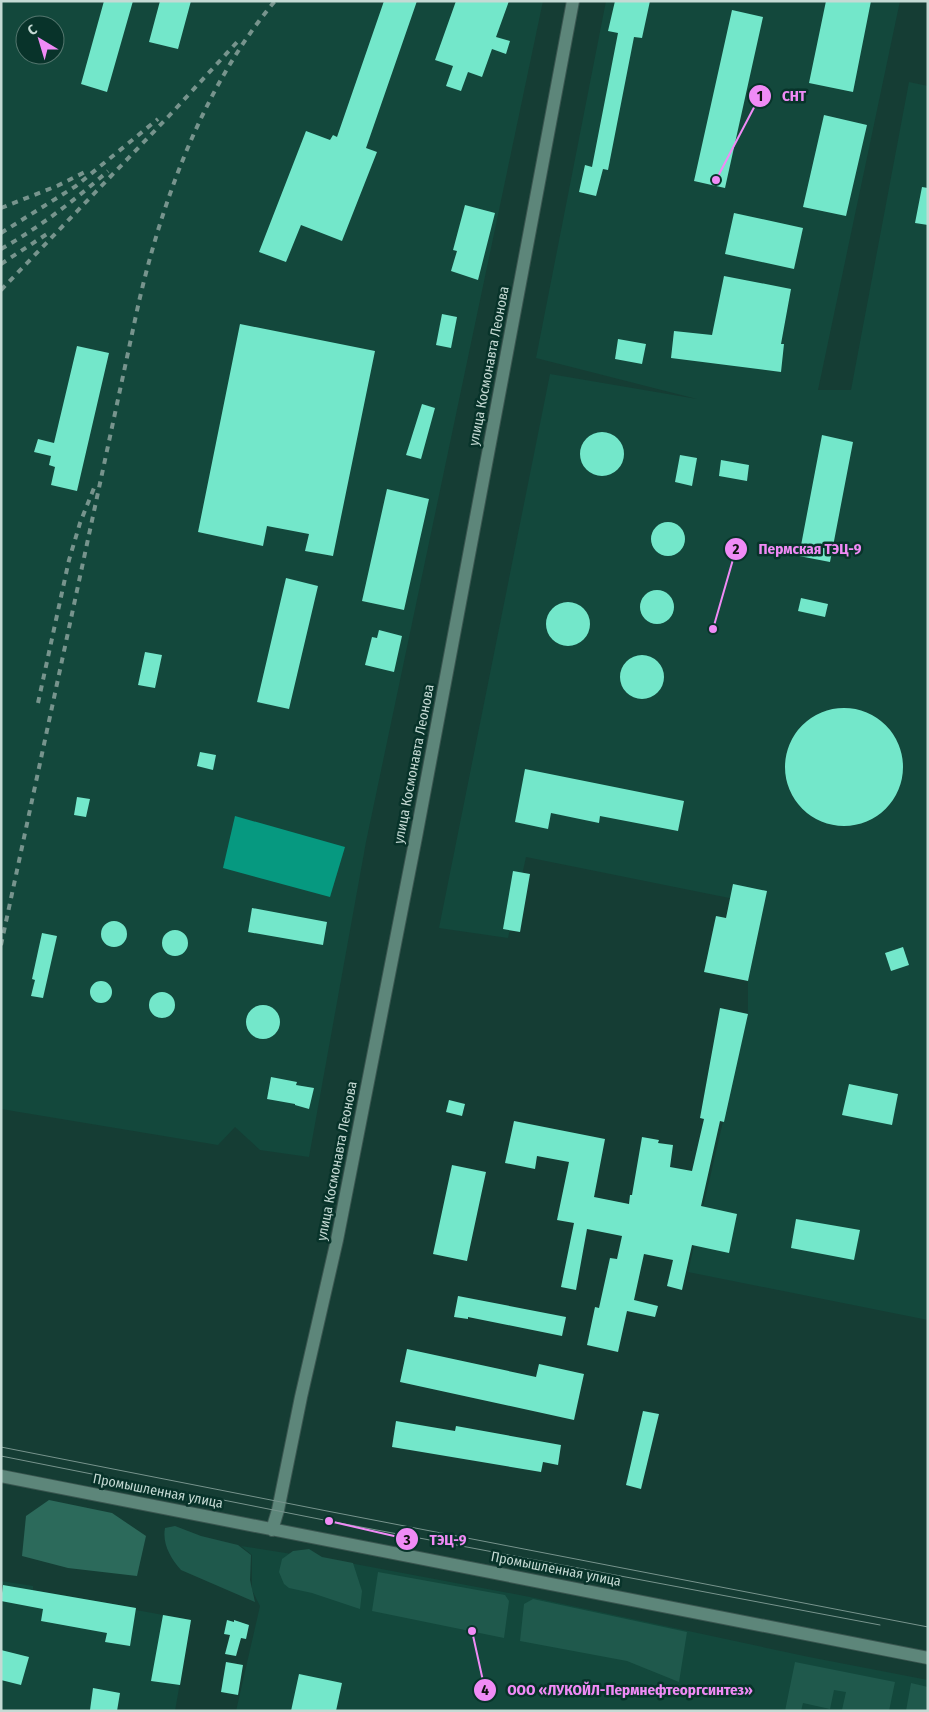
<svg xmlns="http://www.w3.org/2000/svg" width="929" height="1712" font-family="'Fira Sans Condensed',sans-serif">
<rect width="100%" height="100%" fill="#153d34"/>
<path fill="#13483c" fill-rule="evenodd" d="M 1,1 L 543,1 L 366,842 L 309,1157 L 260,1150 L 235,1127 L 218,1145 L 1,1109 ZM 25,25 L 55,25 L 55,55 L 25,55 Z
M 606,1 L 900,1 L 818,390 L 851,390 L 909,82 L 928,86 L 928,1320 L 688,1272 L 748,1014 L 748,981 L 764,905 L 526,857 L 508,938 L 439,928 L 550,374 L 697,399 L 536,358 Z
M 241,1546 L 355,1564 L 530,1597 L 809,1657 L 928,1680 L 928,1711 L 236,1711 L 260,1606 L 252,1590 L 252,1555 Z
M 1,1581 L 33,1586 L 33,1590 L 136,1608 L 136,1610 L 191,1620 L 175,1711 L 1,1711 Z"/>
<path fill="#1f594c" d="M 175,1526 L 201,1536 L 238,1545 L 251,1555 L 250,1580 L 255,1602 L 181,1570 C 171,1559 162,1544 165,1528 Z
M 309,1549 L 322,1557 L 353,1563 L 362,1591 L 360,1609 L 312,1593 L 289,1588 L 284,1584 L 279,1572 L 282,1559 L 293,1551 Z
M 378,1572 L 505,1595 L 509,1601 L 504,1638 L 372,1611 Z
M 533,1599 L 687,1632 L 679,1682 L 627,1661 L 520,1641 L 524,1604 Z
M 795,1662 L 895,1682 L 889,1711 L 842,1710 L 846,1692 L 834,1690 L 830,1709 L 803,1703 L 801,1711 L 785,1711 Z
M 911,1683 L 928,1687 L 928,1711 L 906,1711 Z"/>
<path fill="#2c6a5b" d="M 49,1500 L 112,1513 L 146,1536 L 137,1576 L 68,1568 L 22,1556 L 26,1516 Z"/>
<path fill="#069980" d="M 235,816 L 345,847 L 330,897 L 223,868 Z"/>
<path fill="#73e7ca" d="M 104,1 L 133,1 L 107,92 L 81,84 Z
M 160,1 L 191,1 L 178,49 L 149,42 Z
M 384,1 L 417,1 L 366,148 L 377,152 L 342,241 L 301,225 L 286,262 L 259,252 L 306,131 L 330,140 L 333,135 L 337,137 Z
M 456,1 L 509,1 L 496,37 L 510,41 L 506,54 L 492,49 L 482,77 L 468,72 L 461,91 L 446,86 L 453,66 L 435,60 Z
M 615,1 L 650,1 L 642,38 L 634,37 L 608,170 L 603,169 L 596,196 L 579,192 L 585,165 L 592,167 L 618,33 L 608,31 Z
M 826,1 L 871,1 L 853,92 L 809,83 Z
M 732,10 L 763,17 L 725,188 L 694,181 Z
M 824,115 L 867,125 L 846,216 L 803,207 Z
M 922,187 L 928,188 L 928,225 L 915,223 Z
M 465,205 L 495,213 L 478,280 L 451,271 L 457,251 L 453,250 Z
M 734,213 L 803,228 L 794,269 L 725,254 Z
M 724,276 L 791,289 L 781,344 L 784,344 L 781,372 L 671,358 L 674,331 L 712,335 Z
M 442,314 L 457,317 L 451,348 L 436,345 Z
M 240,324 L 375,351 L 333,556 L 305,551 L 309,534 L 267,526 L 263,546 L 198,532 Z
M 618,339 L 646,344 L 642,364 L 615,359 Z
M 77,346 L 109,353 L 77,491 L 51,485 L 55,467 L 49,465 L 51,456 L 34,452 L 38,439 L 54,443 Z
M 422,404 L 435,408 L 421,459 L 406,455 Z
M580 454a22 22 0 1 1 44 0a22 22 0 1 1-44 0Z
M 822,435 L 853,442 L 830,562 L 799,556 Z
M 680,455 L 697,458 L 692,486 L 675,482 Z
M 721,460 L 749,465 L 747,481 L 719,476 Z
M 387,489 L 429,499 L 404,610 L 362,601 Z
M651 539a17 17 0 1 1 34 0a17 17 0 1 1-34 0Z
M 286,578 L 318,586 L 289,709 L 257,702 Z
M640 607a17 17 0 1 1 34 0a17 17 0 1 1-34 0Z
M 801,598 L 828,604 L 825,617 L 798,611 Z
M546 624a22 22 0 1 1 44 0a22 22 0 1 1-44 0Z
M 379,630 L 402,636 L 394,672 L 365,665 L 372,637 L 377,638 Z
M 145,652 L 162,655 L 155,688 L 138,685 Z
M620 677a22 22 0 1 1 44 0a22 22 0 1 1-44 0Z
M785 767a59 59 0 1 1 118 0a59 59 0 1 1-118 0Z
M 200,752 L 216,755 L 213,770 L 197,766 Z
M 525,769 L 684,801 L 678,831 L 600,816 L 599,823 L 551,813 L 548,829 L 515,822 Z
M 77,797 L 90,799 L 86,817 L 74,815 Z
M 513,871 L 530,874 L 520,932 L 503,929 Z
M 733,884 L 767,891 L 748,981 L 704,972 L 716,916 L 726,918 Z
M 252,908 L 327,922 L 323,945 L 248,932 Z
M101 934a13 13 0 1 1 26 0a13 13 0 1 1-26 0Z
M162 943a13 13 0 1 1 26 0a13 13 0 1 1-26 0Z
M 42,933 L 57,936 L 43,998 L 31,996 L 35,980 L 32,979 Z
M 903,947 L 909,965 L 891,971 L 885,953 Z
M90 992a11 11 0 1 1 22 0a11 11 0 1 1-22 0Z
M149 1005a13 13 0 1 1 26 0a13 13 0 1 1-26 0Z
M246 1022a17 17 0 1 1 34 0a17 17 0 1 1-34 0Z
M 720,1008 L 748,1014 L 724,1122 L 720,1121 L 701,1206 L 737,1214 L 729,1253 L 692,1245 L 682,1290 L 667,1286 L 673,1260 L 644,1254 L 634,1300 L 658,1306 L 655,1317 L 627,1311 L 618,1352 L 587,1345 L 595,1307 L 599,1308 L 610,1258 L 617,1259 L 622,1236 L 587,1229 L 576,1290 L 561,1287 L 574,1223 L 557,1220 L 569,1162 L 537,1156 L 535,1169 L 505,1163 L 514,1121 L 605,1139 L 594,1197 L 629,1204 L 630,1195 L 632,1195 L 642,1137 L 659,1140 L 658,1143 L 673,1145 L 670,1167 L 692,1171 L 704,1119 L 700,1118 Z
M 271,1077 L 297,1082 L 296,1085 L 314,1088 L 309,1109 L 295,1105 L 295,1104 L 267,1099 Z
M 849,1084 L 898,1094 L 892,1125 L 842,1115 Z
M 449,1100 L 465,1104 L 462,1116 L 446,1112 Z
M 452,1165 L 486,1172 L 467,1261 L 433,1254 Z
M 796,1219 L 860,1230 L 854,1260 L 791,1248 Z
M 458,1296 L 566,1317 L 562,1336 L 468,1317 L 468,1319 L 454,1317 Z
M 407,1349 L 536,1377 L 539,1364 L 584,1374 L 574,1420 L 400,1382 Z
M 643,1411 L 659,1414 L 641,1489 L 626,1485 Z
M 396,1421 L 455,1431 L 456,1426 L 561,1445 L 558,1465 L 543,1462 L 541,1472 L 392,1447 Z
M 3,1585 L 136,1608 L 130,1646 L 105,1642 L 107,1633 L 41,1621 L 43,1609 L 1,1601 Z
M 163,1615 L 191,1620 L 180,1685 L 151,1681 Z
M 227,1620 L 234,1622 L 234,1620 L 249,1625 L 246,1639 L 241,1638 L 236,1656 L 225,1654 L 230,1635 L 224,1634 Z
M 1,1650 L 29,1657 L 21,1685 L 1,1680 Z
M 226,1662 L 243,1665 L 238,1695 L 221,1692 Z
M 299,1674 L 342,1683 L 336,1711 L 291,1711 Z
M 93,1688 L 120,1693 L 117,1711 L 90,1710 Z"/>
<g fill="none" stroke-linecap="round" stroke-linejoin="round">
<defs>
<path id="secondary" d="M 1,1476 L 928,1658
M 272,1530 L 278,1510 L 301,1397 L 337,1240 L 416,837 L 573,1"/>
</defs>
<use href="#secondary" stroke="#3a5650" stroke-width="14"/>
<use href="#secondary" stroke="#5d867a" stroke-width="12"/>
<path stroke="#77948d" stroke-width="1" d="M 1,1447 L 327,1511 L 928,1627
M 1,1456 L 329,1521 L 880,1625"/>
<path stroke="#77948d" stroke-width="4" stroke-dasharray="6 6" stroke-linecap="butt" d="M 1,208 L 57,186 L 89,170
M 1,233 L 76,186 L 158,119
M 1,249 C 40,227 75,200 108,171
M 1,264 L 50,232
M 1,290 L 168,117 L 239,40
M 38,703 L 69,560 L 80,523 L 96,483
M 1,945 L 138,306 C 162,200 204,85 275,1"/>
</g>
<g text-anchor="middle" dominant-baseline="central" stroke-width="5" stroke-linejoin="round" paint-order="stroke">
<g font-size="14" fill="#c5dad4" stroke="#08332a">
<text transform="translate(489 366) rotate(-79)">улица Космонавта Леонова</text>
<text transform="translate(414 764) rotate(-79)">улица Космонавта Леонова</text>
<text transform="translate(337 1161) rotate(-79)">улица Космонавта Леонова</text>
<text transform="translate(158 1491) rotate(11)">Промышленная улица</text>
<text transform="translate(556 1569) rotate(11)">Промышленная улица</text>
</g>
</g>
<path fill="none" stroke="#f08bf6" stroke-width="2" d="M716 180L760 96M713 629L736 549M329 1521L407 1539M472 1631L485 1690"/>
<g fill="#f08bf6" stroke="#08332a" stroke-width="2">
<circle cx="716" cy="180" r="5"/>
<circle cx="713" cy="629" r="5"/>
<circle cx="329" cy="1521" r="5"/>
<circle cx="472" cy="1631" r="5"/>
<circle cx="760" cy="96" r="12"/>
<circle cx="736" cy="549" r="12"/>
<circle cx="407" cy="1539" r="12"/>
<circle cx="485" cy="1690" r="12"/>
</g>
<g font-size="15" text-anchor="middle" font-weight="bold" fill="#111">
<text x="760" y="101">1</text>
<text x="736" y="554">2</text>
<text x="407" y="1545">3</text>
<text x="485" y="1695">4</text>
</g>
<g font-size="15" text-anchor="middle" font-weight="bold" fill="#f08bf6" stroke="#08332a" stroke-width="5" stroke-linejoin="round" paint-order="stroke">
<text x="794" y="101">СНТ</text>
<text x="810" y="554">Пермская ТЭЦ-9</text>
<text x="448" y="1545">ТЭЦ-9</text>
<text x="630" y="1695">ООО «ЛУКОЙЛ-Пермнефтеоргсинтез»</text>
</g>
<rect width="929" height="1712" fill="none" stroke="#c5dad4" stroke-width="5"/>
<g transform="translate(40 40) rotate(322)"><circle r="24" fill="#08332a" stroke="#54766e"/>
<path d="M0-4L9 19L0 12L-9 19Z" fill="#f08bf6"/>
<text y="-8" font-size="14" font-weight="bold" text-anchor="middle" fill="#c5dad4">С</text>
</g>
</svg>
